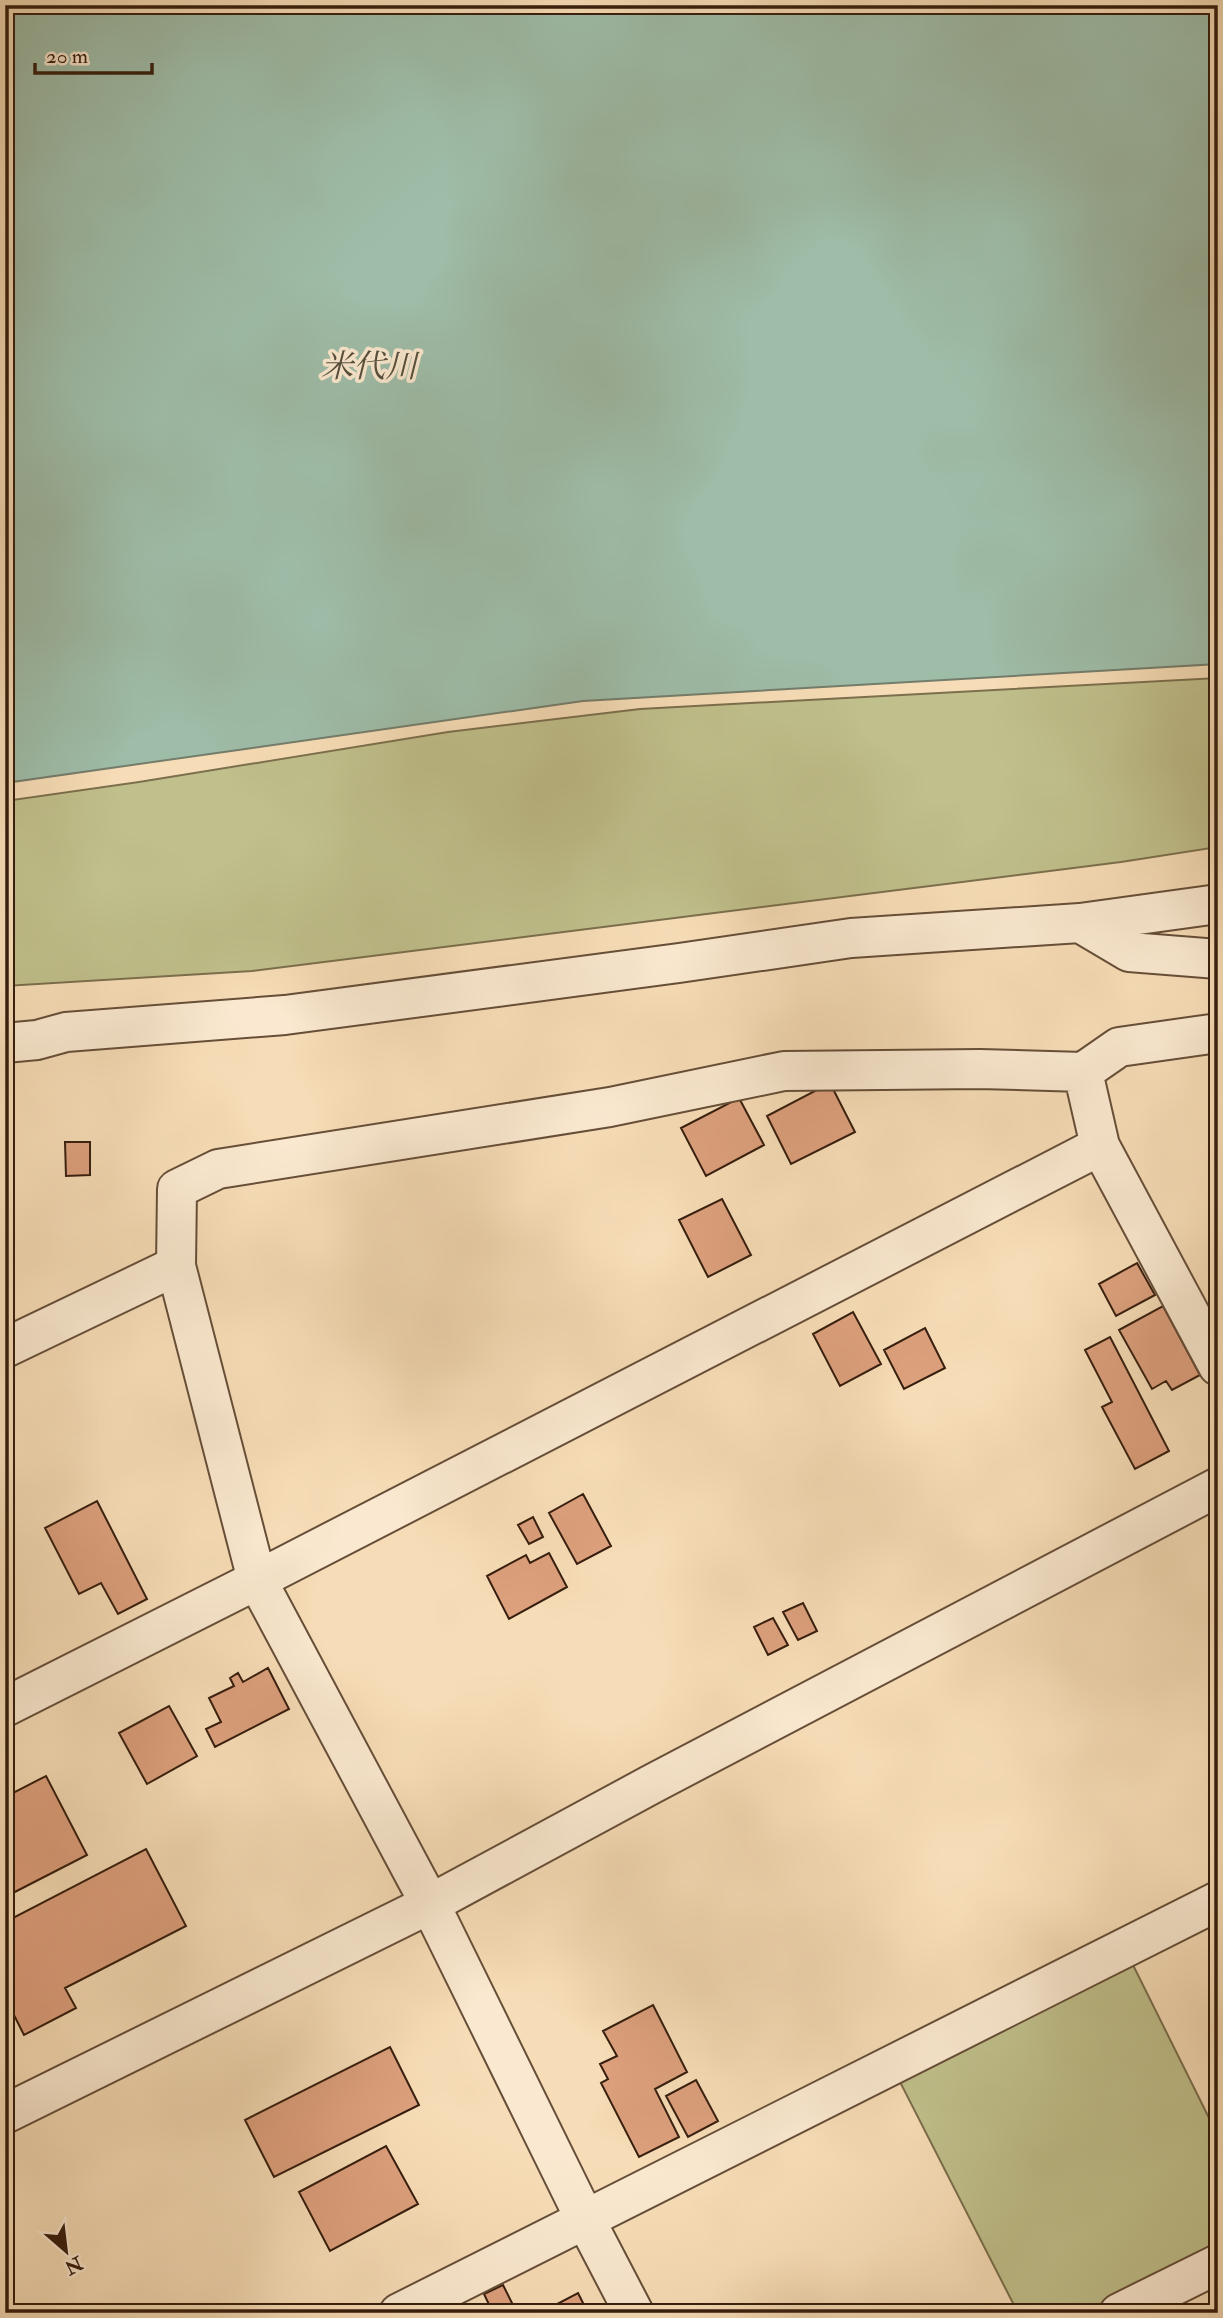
<svg xmlns="http://www.w3.org/2000/svg" width="1223" height="2318" font-family="'IM FELL Double Pica','Noto Serif JP',serif">
<rect width="100%" height="100%" fill="#f7ddb7"/>
<filter id="stains"><feTurbulence type="fractalNoise" baseFrequency=".00286" numOctaves="4"/><feColorMatrix values="0 0 0 0 .2 0 0 0 0 .09 0 0 0 0 .02 0 0 0 .5 -.17"/></filter>
<radialGradient id="worn" r=".72"><stop offset=".6" stop-color="#630" stop-opacity="0"/><stop offset="1" stop-color="#630" stop-opacity=".3"/></radialGradient>
<path fill="#c0c08c" stroke="#7b6f4d" stroke-width="2" d="M 1218,678 L 1218,847 L 1121,862 L 252,971 L 5,986 L 5,801 L 139,782 L 448,732 L 640,709 Z
M 1132,1963 L 1218,2136 L 1218,2245 L 1085,2313 L 1018,2313 L 899,2080 Z"/>
<path fill="#9ebda9" stroke="#747d6b" stroke-width="2" d="M 5,5 L 1218,5 L 1218,664 L 583,701 L 5,783 Z"/>
<path fill="#dda07d" stroke="#361e0e" stroke-width="2" d="M 830,1083 L 855,1132 L 791,1164 L 767,1116 Z
M 739,1098 L 764,1145 L 706,1176 L 681,1128 Z
M 65,1142 L 90,1142 L 90,1175 L 66,1176 Z
M 722,1199 L 751,1255 L 708,1277 L 679,1220 Z
M 1137,1263 L 1155,1295 L 1116,1316 L 1099,1284 Z
M 1163,1306 L 1200,1375 L 1172,1390 L 1166,1381 L 1152,1389 L 1119,1330 Z
M 853,1312 L 881,1364 L 840,1386 L 813,1334 Z
M 925,1328 L 945,1368 L 904,1389 L 884,1350 Z
M 1110,1337 L 1169,1451 L 1135,1469 L 1102,1407 L 1112,1402 L 1085,1350 Z
M 583,1494 L 611,1546 L 577,1564 L 549,1513 Z
M 97,1501 L 147,1599 L 118,1614 L 101,1583 L 79,1594 L 45,1528 Z
M 533,1517 L 543,1537 L 529,1544 L 518,1525 Z
M 549,1553 L 567,1587 L 509,1619 L 487,1576 L 526,1555 L 530,1563 Z
M 803,1603 L 817,1631 L 798,1640 L 783,1612 Z
M 773,1618 L 788,1645 L 768,1655 L 754,1627 Z
M 268,1668 L 289,1709 L 215,1747 L 206,1729 L 221,1722 L 209,1698 L 234,1686 L 230,1678 L 238,1673 L 243,1682 Z
M 169,1706 L 197,1756 L 147,1784 L 119,1733 Z
M 46,1776 L 87,1855 L 5,1897 L 5,1797 Z
M 146,1849 L 186,1926 L 65,1988 L 76,2008 L 24,2035 L 14,2015 L 5,2019 L 5,1922 Z
M 653,2005 L 687,2072 L 655,2089 L 679,2137 L 639,2157 L 601,2083 L 608,2079 L 600,2064 L 617,2056 L 603,2031 Z
M 390,2047 L 419,2105 L 274,2177 L 245,2120 Z
M 696,2080 L 718,2121 L 688,2137 L 666,2096 Z
M 386,2146 L 418,2204 L 330,2251 L 299,2192 Z
M 503,2285 L 517,2313 L 493,2313 L 484,2294 Z
M 578,2293 L 588,2313 L 540,2313 Z"/>
<g fill="none" stroke-linecap="round" stroke-linejoin="round">
<defs>
<path id="minor" d="M 1080,923 L 1129,952 L 1218,959
M 5,1043 L 37,1040 L 66,1032 L 285,1015 L 679,963 L 851,938 L 1080,923 L 1218,904
M 1083,1072 L 1100,1146 L 1218,1366
M 5,1348 L 176,1266
M 5,1707 L 257,1580 L 1100,1146
M 5,2114 L 430,1904 L 652,1784 L 1218,1487
M 399,2313 L 1218,1901
M 634,2313 L 585,2219 L 430,1904 L 257,1580 L 176,1266 L 177,1189 L 218,1169 L 610,1107 L 784,1071 L 980,1069 L 1083,1072 L 1119,1047 L 1218,1033
M 1119,2313 L 1218,2264"/>
</defs>
<use href="#minor" stroke="#664e38" stroke-width="42"/>
<use href="#minor" stroke="#fae9d0" stroke-width="38"/>
</g>
<g text-anchor="middle" dominant-baseline="central" stroke-width="7" stroke-linejoin="round" paint-order="stroke">
<g font-size="32" font-style="italic" fill="#554e3c" stroke="#fae9d0">
<text x="369" y="367">米代川</text>
</g>
</g>
<rect width="1223" height="2318" fill="none" stroke="#f7ddb7" stroke-width="28"/>
<rect x="7" y="7" width="1209" height="2304" fill="none" stroke="#361e0e" stroke-width="3.5"/>
<rect x="14" y="14" width="1195" height="2290" fill="none" stroke="#361e0e" stroke-width="2"/>
<g transform="translate(66 2251) rotate(152)" stroke="#fae9d0" stroke-width="5" paint-order="stroke">
<path d="M0-5L12 26L0 18L-12 26Z" fill="#361e0e"/>
<text y="-10" font-size="19" font-weight="bold" text-anchor="middle" fill="#361e0e">N</text>
</g>
<path d="M35 63v10h117v-10" fill="none" stroke="#361e0e" stroke-width="3.5"/>
<text x="46" y="63" font-size="21" fill="#361e0e" stroke="#fae9d0" stroke-width="5" paint-order="stroke">20 m</text>
<rect width="100%" height="100%" filter="url(#stains)"/>
<rect width="100%" height="100%" fill="url(#worn)"/>
</svg>
